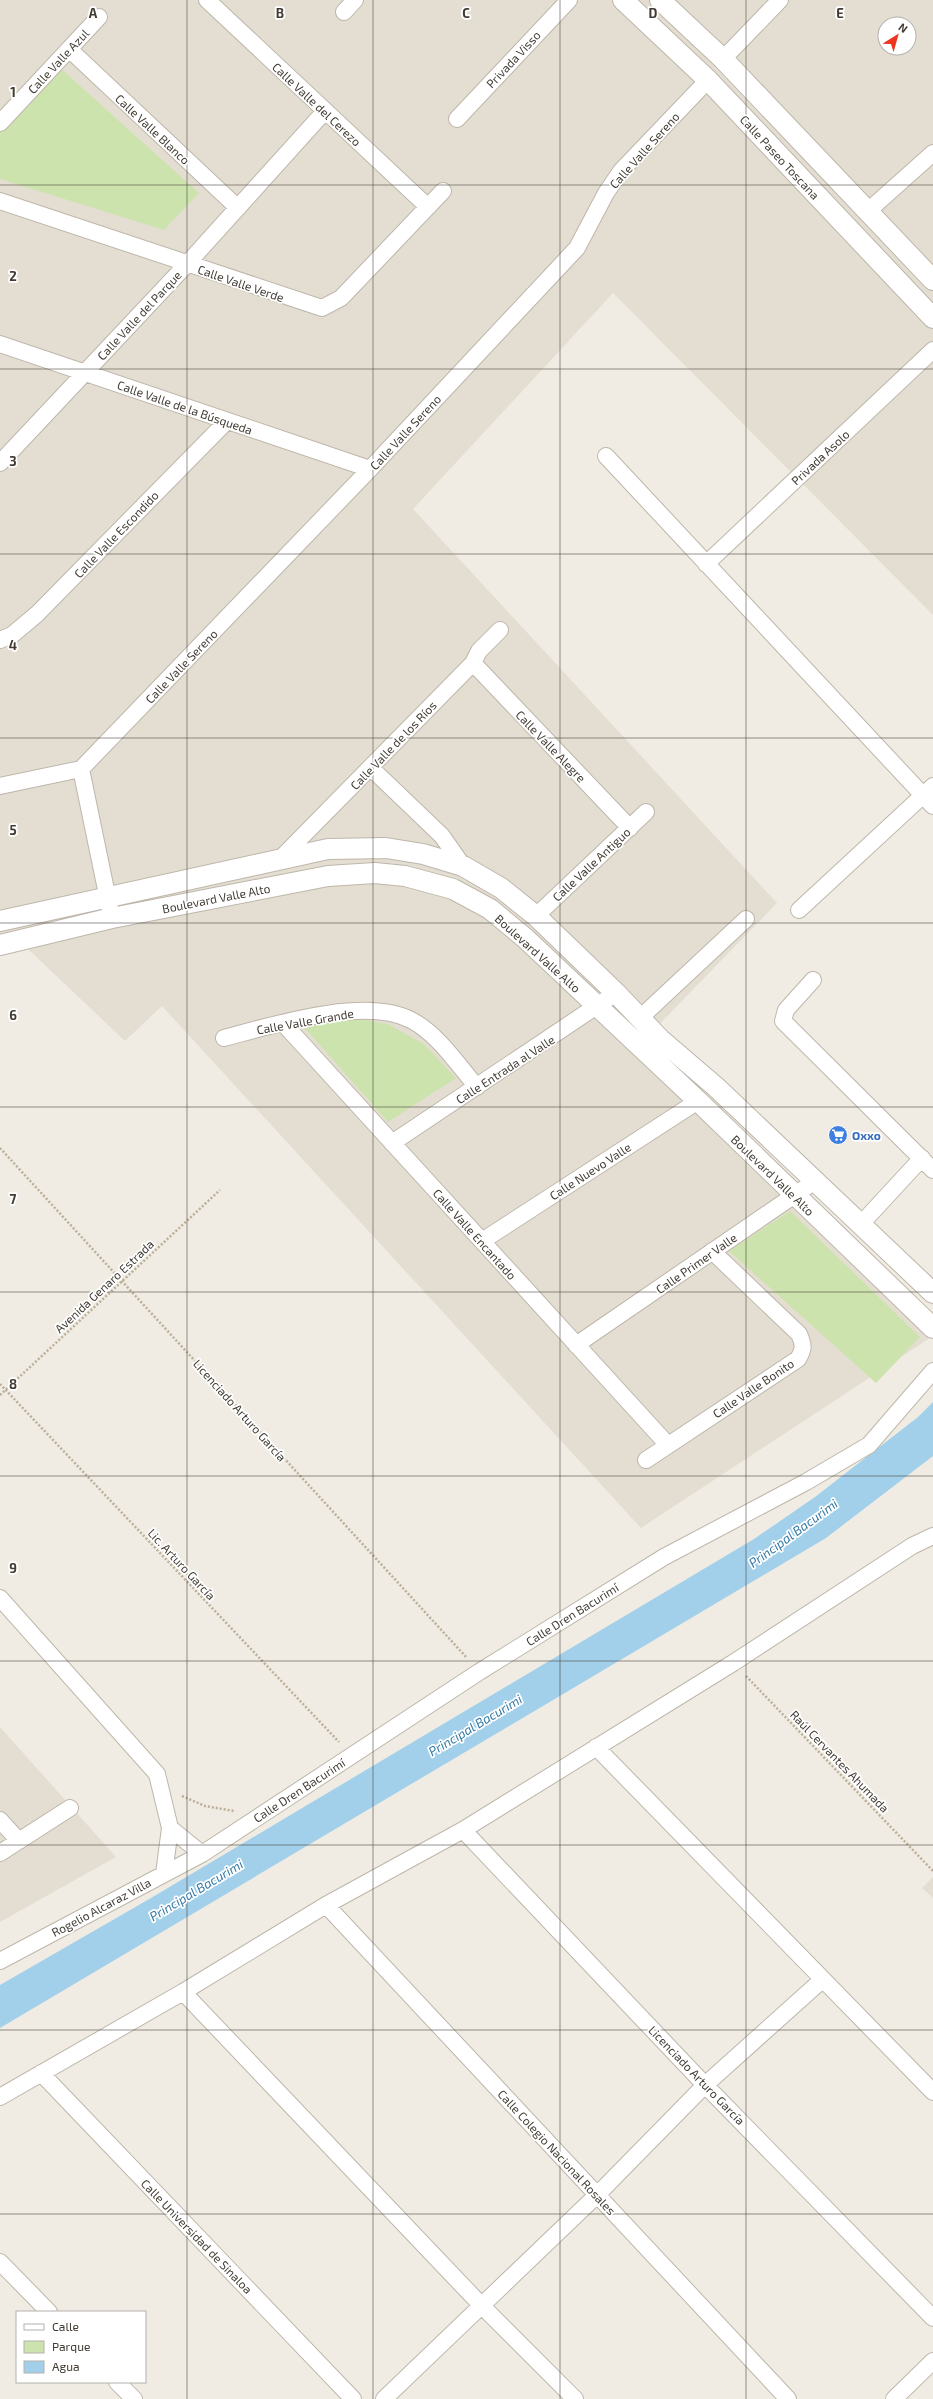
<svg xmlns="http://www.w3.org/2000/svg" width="933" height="2399" font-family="'Exo 2',sans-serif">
<rect width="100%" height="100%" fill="#f0ece3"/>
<path fill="#e4ded2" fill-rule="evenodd" d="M 0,0 L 933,0 L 933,615 L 613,293 L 413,509 L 777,903 L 645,1039 L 933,1313 L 933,1336 L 641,1528 L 162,1006 L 125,1041 L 10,932 L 0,942 ZM 885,24 L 909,24 L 909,48 L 885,48 Z
M 0,1727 L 116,1857 L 0,1922 Z
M 933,1877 L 933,1898 L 922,1888 Z"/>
<path fill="#cde3ae" d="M 58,66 L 199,193 L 164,230 L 0,179 L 0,128 Z
M 349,1017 L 388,1024 L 424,1044 L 456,1078 L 388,1122 L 303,1026 Z
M 790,1211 L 920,1337 L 876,1383 L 729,1251 Z"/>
<path fill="#a2d0eb" d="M 933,1402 L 933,1456 L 826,1538 L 0,2028 L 0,1985 L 151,1898 L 754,1539 L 815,1497 L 918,1417 Z"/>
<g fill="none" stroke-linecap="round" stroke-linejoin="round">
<defs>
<path id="minor" d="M 207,0 L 428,207
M 344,12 L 355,0
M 69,49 L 238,208
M 723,59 L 780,0
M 457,119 L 569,0
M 0,123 L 99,17
M 0,201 L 322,308 L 341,298 L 443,191
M 868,211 L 933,153
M 0,344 L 370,469
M 606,456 L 933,806
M 0,463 L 187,264 L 325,111
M 706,564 L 933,350
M 0,640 L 12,635 L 37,614 L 227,421
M 473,663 L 630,828
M 371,768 L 442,836 L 463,866
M 81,769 L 110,909
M 0,786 L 81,769 L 370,469 L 577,248 L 606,193 L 621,171 L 708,80
M 281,858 L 473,663 L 479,651 L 500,630
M 799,910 L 933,786
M 536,916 L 646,812
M 813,980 L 786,1010 L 783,1021 L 933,1170
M 640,1018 L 746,919
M 283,1023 L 668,1445
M 224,1038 C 273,1025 365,996 411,1020 C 438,1034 458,1065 477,1087
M 392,1143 L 616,993
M 861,1224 L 922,1158
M 482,1241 L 698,1101
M 576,1345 L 815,1181
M 646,1460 L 798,1359 C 804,1349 804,1345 799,1334 L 712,1251
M 0,1598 L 157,1774 L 170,1828 L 202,1854
M 596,1747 L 933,2092
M 0,1820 L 19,1841
M 463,1830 L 705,2085 L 933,2318
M 0,1853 L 70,1808
M 164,1874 L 170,1828
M 326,1905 L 788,2399
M 0,1961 L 202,1854 L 479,1672 L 664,1557 L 806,1482 L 869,1445 L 933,1371
M 183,1992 L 481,2305 L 575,2399
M 41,2073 L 353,2399
M 0,2097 L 183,1992 L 326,1905 L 463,1830 L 733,1663 L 912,1546 L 933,1536
M 0,2262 L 49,2312
M 117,2382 L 134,2399
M 384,2399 L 597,2195 L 705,2085 L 822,1980
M 894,2399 L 933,2361"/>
<path id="tertiary" d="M 623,0 L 708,80 L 933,318
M 660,0 L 723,59 L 933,280
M 0,921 L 328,849 L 386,848 L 423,854 L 463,866 L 501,888 L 536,916 L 616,993 L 660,1039 L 716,1087 L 933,1293
M 0,945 L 112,918 L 328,876 L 375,873 L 405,876 L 453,889 L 490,909 L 525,938 L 698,1101 L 933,1328"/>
</defs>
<use href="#minor" stroke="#beb6aa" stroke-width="18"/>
<use href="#tertiary" stroke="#beb6aa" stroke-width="22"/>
<path stroke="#bcae99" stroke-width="2.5" stroke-dasharray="2 2" stroke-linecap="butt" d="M 0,1148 L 467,1658
M 0,1384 L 339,1742
M 0,1395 L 220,1190
M 746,1676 L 933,1871
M 182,1796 L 205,1806 L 234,1811"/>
<use href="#minor" stroke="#fff" stroke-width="16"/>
<use href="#tertiary" stroke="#fff" stroke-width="20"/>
</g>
<path fill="none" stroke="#423c34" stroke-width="1" stroke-opacity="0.55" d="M 187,0 L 187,2399M 373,0 L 373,2399M 560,0 L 560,2399M 746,0 L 746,2399M 0,185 L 933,185M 0,369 L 933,369M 0,554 L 933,554M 0,738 L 933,738M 0,923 L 933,923M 0,1107 L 933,1107M 0,1292 L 933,1292M 0,1476 L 933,1476M 0,1661 L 933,1661M 0,1845 L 933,1845M 0,2030 L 933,2030M 0,2214 L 933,2214"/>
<defs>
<symbol id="supermarket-disc" viewBox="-11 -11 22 22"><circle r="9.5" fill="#3f7fe0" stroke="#fff"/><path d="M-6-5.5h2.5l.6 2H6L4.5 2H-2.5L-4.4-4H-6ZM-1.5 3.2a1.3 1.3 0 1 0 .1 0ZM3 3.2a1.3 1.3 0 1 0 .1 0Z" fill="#fff"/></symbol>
</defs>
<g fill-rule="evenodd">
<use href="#supermarket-disc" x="827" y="1124" width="22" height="22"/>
</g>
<g text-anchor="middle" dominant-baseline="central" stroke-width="3.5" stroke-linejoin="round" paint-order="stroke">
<g font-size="12" fill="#423c34" stroke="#fff">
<text transform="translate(513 59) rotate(-47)">Privada Visso</text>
<text transform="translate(58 61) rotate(-47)">Calle Valle Azul</text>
<text transform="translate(317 104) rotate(43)">Calle Valle del Cerezo</text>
<text transform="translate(153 129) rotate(43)">Calle Valle Blanco</text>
<text transform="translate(644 150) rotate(-48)">Calle Valle Sereno</text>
<text transform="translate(780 157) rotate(47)">Calle Paseo Toscana</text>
<text transform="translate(241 283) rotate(19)">Calle Valle Verde</text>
<text transform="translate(139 315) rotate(-47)">Calle Valle del Parque</text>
<text transform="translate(185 407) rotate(19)">Calle Valle de la Búsqueda</text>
<text transform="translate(405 432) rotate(-47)">Calle Valle Sereno</text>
<text transform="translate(820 457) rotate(-43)">Privada Asolo</text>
<text transform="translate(116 534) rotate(-46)">Calle Valle Escondido</text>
<text transform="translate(181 666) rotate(-46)">Calle Valle Sereno</text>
<text transform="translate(393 745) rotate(-46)">Calle Valle de los Ríos</text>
<text transform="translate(551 746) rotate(46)">Calle Valle Alegre</text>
<text transform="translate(591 864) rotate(-43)">Calle Valle Antiguo</text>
<text transform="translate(216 898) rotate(-11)">Boulevard Valle Alto</text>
<text transform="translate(538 953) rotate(42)">Boulevard Valle Alto</text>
<text transform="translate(305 1021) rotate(-10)">Calle Valle Grande</text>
<text transform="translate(505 1069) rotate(-33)">Calle Entrada al Valle</text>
<text transform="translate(590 1171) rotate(-33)">Calle Nuevo Valle</text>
<text transform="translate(773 1175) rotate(44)">Boulevard Valle Alto</text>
<text transform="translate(475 1234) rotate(48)">Calle Valle Encantado</text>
<text transform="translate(696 1263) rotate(-35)">Calle Primer Valle</text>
<text transform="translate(104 1286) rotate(-43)">Avenida Genaro Estrada</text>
<text transform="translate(753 1388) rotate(-34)">Calle Valle Bonito</text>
<text transform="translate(240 1410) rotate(48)">Licenciado Arturo García</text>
<text transform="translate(182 1564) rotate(47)">Lic. Arturo García</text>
<text transform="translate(572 1614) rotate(-32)">Calle Dren Bacurimí</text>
<text transform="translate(840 1761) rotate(46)">Raúl Cervantes Ahumada</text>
<text transform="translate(299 1790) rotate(-33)">Calle Dren Bacurimí</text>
<text transform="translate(101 1907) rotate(-28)">Rogelio Alcaraz Villa</text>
<text transform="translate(697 2075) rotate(46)">Licenciado Arturo García</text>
<text transform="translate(557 2152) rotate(47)">Calle Colegio Nacional Rosales</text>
<text transform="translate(197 2236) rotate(46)">Calle Universidad de Sinaloa</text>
</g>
<g font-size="12" font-weight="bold" fill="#366cbe" stroke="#fff" text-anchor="start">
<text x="852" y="1135">Oxxo</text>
</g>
<g font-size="13" font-style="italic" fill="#357aa6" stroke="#fff">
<text transform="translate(793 1533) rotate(-36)">Principal Bacurimi</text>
<text transform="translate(475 1725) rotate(-31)">Principal Bacurimi</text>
<text transform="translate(196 1890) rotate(-31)">Principal Bacurimi</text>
</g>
</g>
<g font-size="13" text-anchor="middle" font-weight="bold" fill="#423c34" stroke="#fff" stroke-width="3.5" stroke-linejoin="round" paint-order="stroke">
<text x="93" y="18">A</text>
<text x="280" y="18">B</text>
<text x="466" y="18">C</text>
<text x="653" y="18">D</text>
<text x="840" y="18">E</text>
<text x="13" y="97">1</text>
<text x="13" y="281">2</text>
<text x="13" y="466">3</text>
<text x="13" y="650">4</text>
<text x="13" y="835">5</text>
<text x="13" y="1020">6</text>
<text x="13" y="1204">7</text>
<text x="13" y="1389">8</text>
<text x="13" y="1573">9</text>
</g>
<rect x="16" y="2311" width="130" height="72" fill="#ffffff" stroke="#b3b1ae"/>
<rect x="24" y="2324" width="20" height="6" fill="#ffffff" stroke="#b3b1ae"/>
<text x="52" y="2331" font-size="12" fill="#423c34">Calle</text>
<rect x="24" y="2341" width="20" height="12" fill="#cde3ae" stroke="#b3b1ae"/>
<text x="52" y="2351" font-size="12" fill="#423c34">Parque</text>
<rect x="24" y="2361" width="20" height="12" fill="#a2d0eb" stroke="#b3b1ae"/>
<text x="52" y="2371" font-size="12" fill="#423c34">Agua</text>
<g transform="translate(897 36) rotate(37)"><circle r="19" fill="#ffffff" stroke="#b3b1ae"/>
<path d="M0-3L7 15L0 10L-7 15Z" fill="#ec361f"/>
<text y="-6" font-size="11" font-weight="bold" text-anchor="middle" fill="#423c34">N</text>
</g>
</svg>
